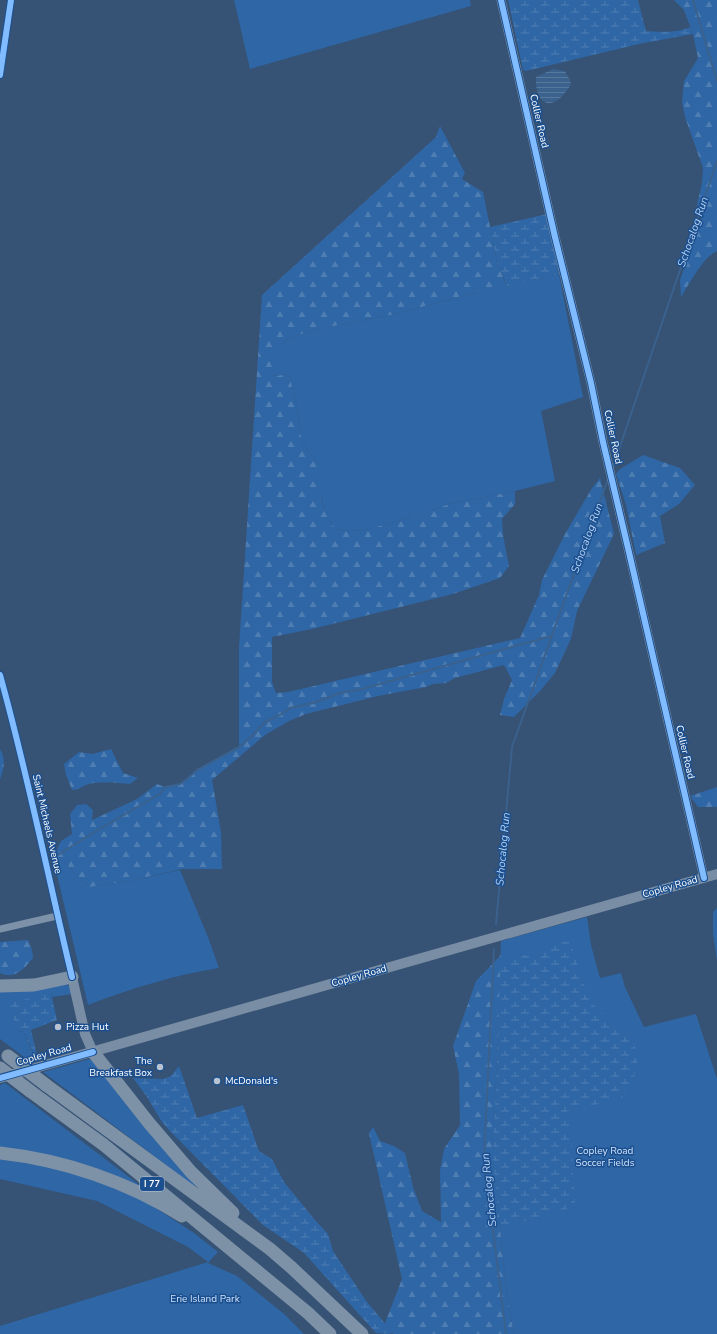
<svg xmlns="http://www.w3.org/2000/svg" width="717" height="1334" font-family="'Nunito Sans',sans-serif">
<defs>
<pattern id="forest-firs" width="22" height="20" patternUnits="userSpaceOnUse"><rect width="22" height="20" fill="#2f66a5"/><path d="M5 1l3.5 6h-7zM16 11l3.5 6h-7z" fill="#4e7db2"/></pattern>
<pattern id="wetland-marsh" width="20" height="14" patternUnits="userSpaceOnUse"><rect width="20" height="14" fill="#2f66a5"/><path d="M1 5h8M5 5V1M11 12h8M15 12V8" fill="none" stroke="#4e7db2"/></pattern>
<pattern id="water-rules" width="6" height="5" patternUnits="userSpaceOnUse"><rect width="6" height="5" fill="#3b618d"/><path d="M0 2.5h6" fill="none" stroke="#58799e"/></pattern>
</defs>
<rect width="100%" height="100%" fill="#365274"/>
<path fill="#2f66a5" d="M 234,0 L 470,0 L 471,6 L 250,69 Z
M 559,274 L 583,397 L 541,411 L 555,481 L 515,491 L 449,504 L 420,515 L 361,531 L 335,529 L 325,512 L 321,496 L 321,466 L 306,449 L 301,437 L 297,407 L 289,374 L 275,376 L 270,364 L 284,342 L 291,337 L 319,329 L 395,314 L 482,291 Z
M 53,858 L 66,863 L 75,874 L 90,887 L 129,881 L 180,870 L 208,937 L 219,968 C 174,975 130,989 88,1005 Z
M 587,917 L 591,945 L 600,978 L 621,973 L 625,987 L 644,1027 L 696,1014 L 717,1079 L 717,1334 L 514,1334 L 507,1297 L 493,1158 L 501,941 Z
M 64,983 L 70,987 L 72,994 L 52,997 L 51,993 L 17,1032 L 23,1031 L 32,1051 L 36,1051 L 38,1060 L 32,1063 L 0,1039 L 0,989 Z
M 93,1058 L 196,1186 L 195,1187 L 43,1072 Z
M 5,1083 L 154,1196 L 0,1148 L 0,1085 Z
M 0,1158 L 72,1171 L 142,1199 L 194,1233 L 218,1252 L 208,1263 L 237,1276 L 283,1313 L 304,1334 L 0,1334 L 0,1326 L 208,1262 L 188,1247 L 97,1201 L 0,1179 Z"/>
<path fill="url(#forest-firs)" d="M 674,0 L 717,0 L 717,251 C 702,258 690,283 681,297 L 680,280 L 703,213 L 697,205 L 702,183 L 703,168 L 685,117 L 682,102 L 684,81 L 698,58 L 693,34 L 684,10 Z
M 440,126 L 465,173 L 462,179 L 483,192 L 497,261 L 508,290 L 482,291 L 395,314 L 319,329 L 291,337 L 284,342 L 271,364 L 275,376 L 289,374 L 297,407 L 301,437 L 306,449 L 321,466 L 321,497 L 325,512 L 335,529 L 361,531 L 420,515 L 449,504 L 515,491 L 515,504 L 502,519 L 503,535 L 509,566 L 500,578 L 453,594 L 312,629 L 272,637 L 272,682 L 276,693 L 288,692 L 520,638 L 539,595 L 542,580 L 565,534 L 592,488 L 600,478 L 614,534 L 577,611 L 571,639 L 555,673 L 540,691 L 514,717 L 500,715 L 504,699 L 512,680 L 504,665 L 455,678 L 446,683 L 433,684 L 426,687 L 378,696 L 306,714 L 289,721 L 265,735 L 212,780 L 221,832 L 222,869 L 182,869 L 129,881 L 90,887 L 75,874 L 66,863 L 53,858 L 61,841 L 72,834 L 70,814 L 77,805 L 86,804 L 93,810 L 92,820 L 137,799 L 157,784 L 165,787 L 180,784 L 187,779 L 197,770 L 239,747 L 239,648 L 262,295 L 436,137 Z
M 643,455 L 680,468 L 695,485 L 679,504 L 660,516 L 665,543 L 636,555 L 626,505 L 616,474 L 620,469 Z
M 0,749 C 6,758 4,770 0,779 Z
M 111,749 L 123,773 L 138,778 L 130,784 C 119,783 99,781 89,784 C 82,786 80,790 72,790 L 66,775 L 64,764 L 79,752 L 92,754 Z
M 717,787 L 717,807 L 698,807 L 690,796 Z
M 717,908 L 717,961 L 713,933 L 713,912 Z
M 28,940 L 32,950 L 33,958 C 24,969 15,980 0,973 L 0,942 Z
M 501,955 L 493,1158 L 507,1297 L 514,1334 L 393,1334 L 385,1323 L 402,1279 L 369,1133 L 373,1127 L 380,1141 L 394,1146 L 405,1153 L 413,1187 L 422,1211 L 441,1222 L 440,1170 L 444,1149 L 460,1125 L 459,1074 L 453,1046 L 476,981 Z"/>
<path fill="url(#wetland-marsh)" d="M 508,0 L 638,0 L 646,31 C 658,32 679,33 690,27 L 693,34 L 639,44 L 526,71 L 523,70 Z
M 547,214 L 559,274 L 507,286 L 497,261 L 490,227 Z
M 570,940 L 586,990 L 596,1008 L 633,1040 L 638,1059 L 633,1082 L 621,1099 L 567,1111 L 571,1129 L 575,1206 L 500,1229 L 493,1158 L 501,963 Z
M 51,993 L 57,1020 L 31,1030 L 36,1051 L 33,1052 L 23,1031 L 17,1032 L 10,1003 Z
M 179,1066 L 197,1118 L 243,1105 L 259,1151 L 272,1159 L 284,1182 L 315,1220 L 328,1234 L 333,1251 L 367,1302 L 393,1333 L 388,1334 L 376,1333 L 304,1253 L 263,1225 L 170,1131 L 162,1122 L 147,1097 L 133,1078 L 163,1079 L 171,1076 Z"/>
<path fill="url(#water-rules)" d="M 553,69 L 565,71 L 570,80 L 571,85 C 567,90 563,96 558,100 C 541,111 535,90 536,77 Z"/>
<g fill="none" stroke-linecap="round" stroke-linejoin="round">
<path stroke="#3b618d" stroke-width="2" d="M 693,0 L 717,81
M 613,467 L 717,161
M 53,858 L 96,831 L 160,794 L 165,787 L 180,784 L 187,779 L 197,770 L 239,747 L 251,737 L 265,722 L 280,715 L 290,708 L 313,703 L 340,693 L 362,689 L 551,636
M 496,924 L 512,747 L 608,479
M 494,949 L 484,1158 L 506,1334"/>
<path stroke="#7d92a8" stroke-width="7" d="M 0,75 L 11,0
M 0,675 C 28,775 48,877 72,977
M 0,929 L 57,916"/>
<path stroke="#7d92a8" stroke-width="9" d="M 501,0 L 555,237 L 591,383 L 603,442 L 628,548 L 704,878"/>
<path stroke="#798da4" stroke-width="10" d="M 72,977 L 85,1034 L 93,1052
M 0,1078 L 717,874"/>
<path stroke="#7e92a7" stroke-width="13" d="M 0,986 L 34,985 L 72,977
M 93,1052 L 149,1123 L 191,1172 L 233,1213
M 46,1085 L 270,1249 L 292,1268 L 362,1334
M 30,1091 L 104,1145 L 308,1313 L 330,1334
M 0,1153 C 64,1160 128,1182 182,1216"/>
<path stroke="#7e92a7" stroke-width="13" d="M 8,1056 L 46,1085
M 0,1068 L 30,1091"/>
<defs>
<path id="cycleway" d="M 501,0 L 555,237 L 591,383 L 603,442 L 628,548 L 704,878
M 0,75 L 11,0
M 0,675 C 28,775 48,877 72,977
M 0,1078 L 93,1052"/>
</defs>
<use href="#cycleway" stroke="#1b4f8f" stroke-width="8"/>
<use href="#cycleway" stroke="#80bcff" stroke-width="6"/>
</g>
<g fill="#b9c2ce" stroke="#1b4f8f" stroke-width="1.5">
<circle cx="58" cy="1027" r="4"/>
<circle cx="160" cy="1067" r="4"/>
<circle cx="217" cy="1081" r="4"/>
</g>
<g text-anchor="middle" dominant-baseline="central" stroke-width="3" stroke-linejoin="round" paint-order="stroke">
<rect fill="#1b4f8f" stroke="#bbcadd" stroke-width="1" x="140" y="1177" width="24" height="14" rx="3"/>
<g font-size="9" font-weight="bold" fill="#fff">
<text x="152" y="1184">I 77</text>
</g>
<g font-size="10" fill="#fff" stroke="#1b4f8f">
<text transform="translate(539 121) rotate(77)">Collier Road</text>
<text transform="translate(613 437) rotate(78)">Collier Road</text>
<text transform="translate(685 752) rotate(77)">Collier Road</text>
<text transform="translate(47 824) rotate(77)">Saint Michaels Avenue</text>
<text transform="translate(670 887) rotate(-16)">Copley Road</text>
<text transform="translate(359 976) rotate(-16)">Copley Road</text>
<text transform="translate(44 1055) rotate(-16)">Copley Road</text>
</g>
<g font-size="10" fill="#fff" stroke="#1b4f8f" text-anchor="start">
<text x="66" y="1027">Pizza Hut</text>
<text x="152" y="1061" text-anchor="end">The<tspan x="152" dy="12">Breakfast Box</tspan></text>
<text x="225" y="1081">McDonald's</text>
</g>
<g font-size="10" fill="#cfe3fa" stroke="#1b4f8f">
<text x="605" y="1151">Copley Road<tspan x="605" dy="12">Soccer Fields</tspan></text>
<text x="205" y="1299">Erie Island Park</text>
</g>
<g font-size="11" font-style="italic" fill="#b5d3f5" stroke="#1b4f8f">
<text transform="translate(693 232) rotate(-71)">Schocalog Run</text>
<text transform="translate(587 538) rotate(-70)">Schocalog Run</text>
<text transform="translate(503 849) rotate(-85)">Schocalog Run</text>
<text transform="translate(489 1190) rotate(-96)">Schocalog Run</text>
</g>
</g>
</svg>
